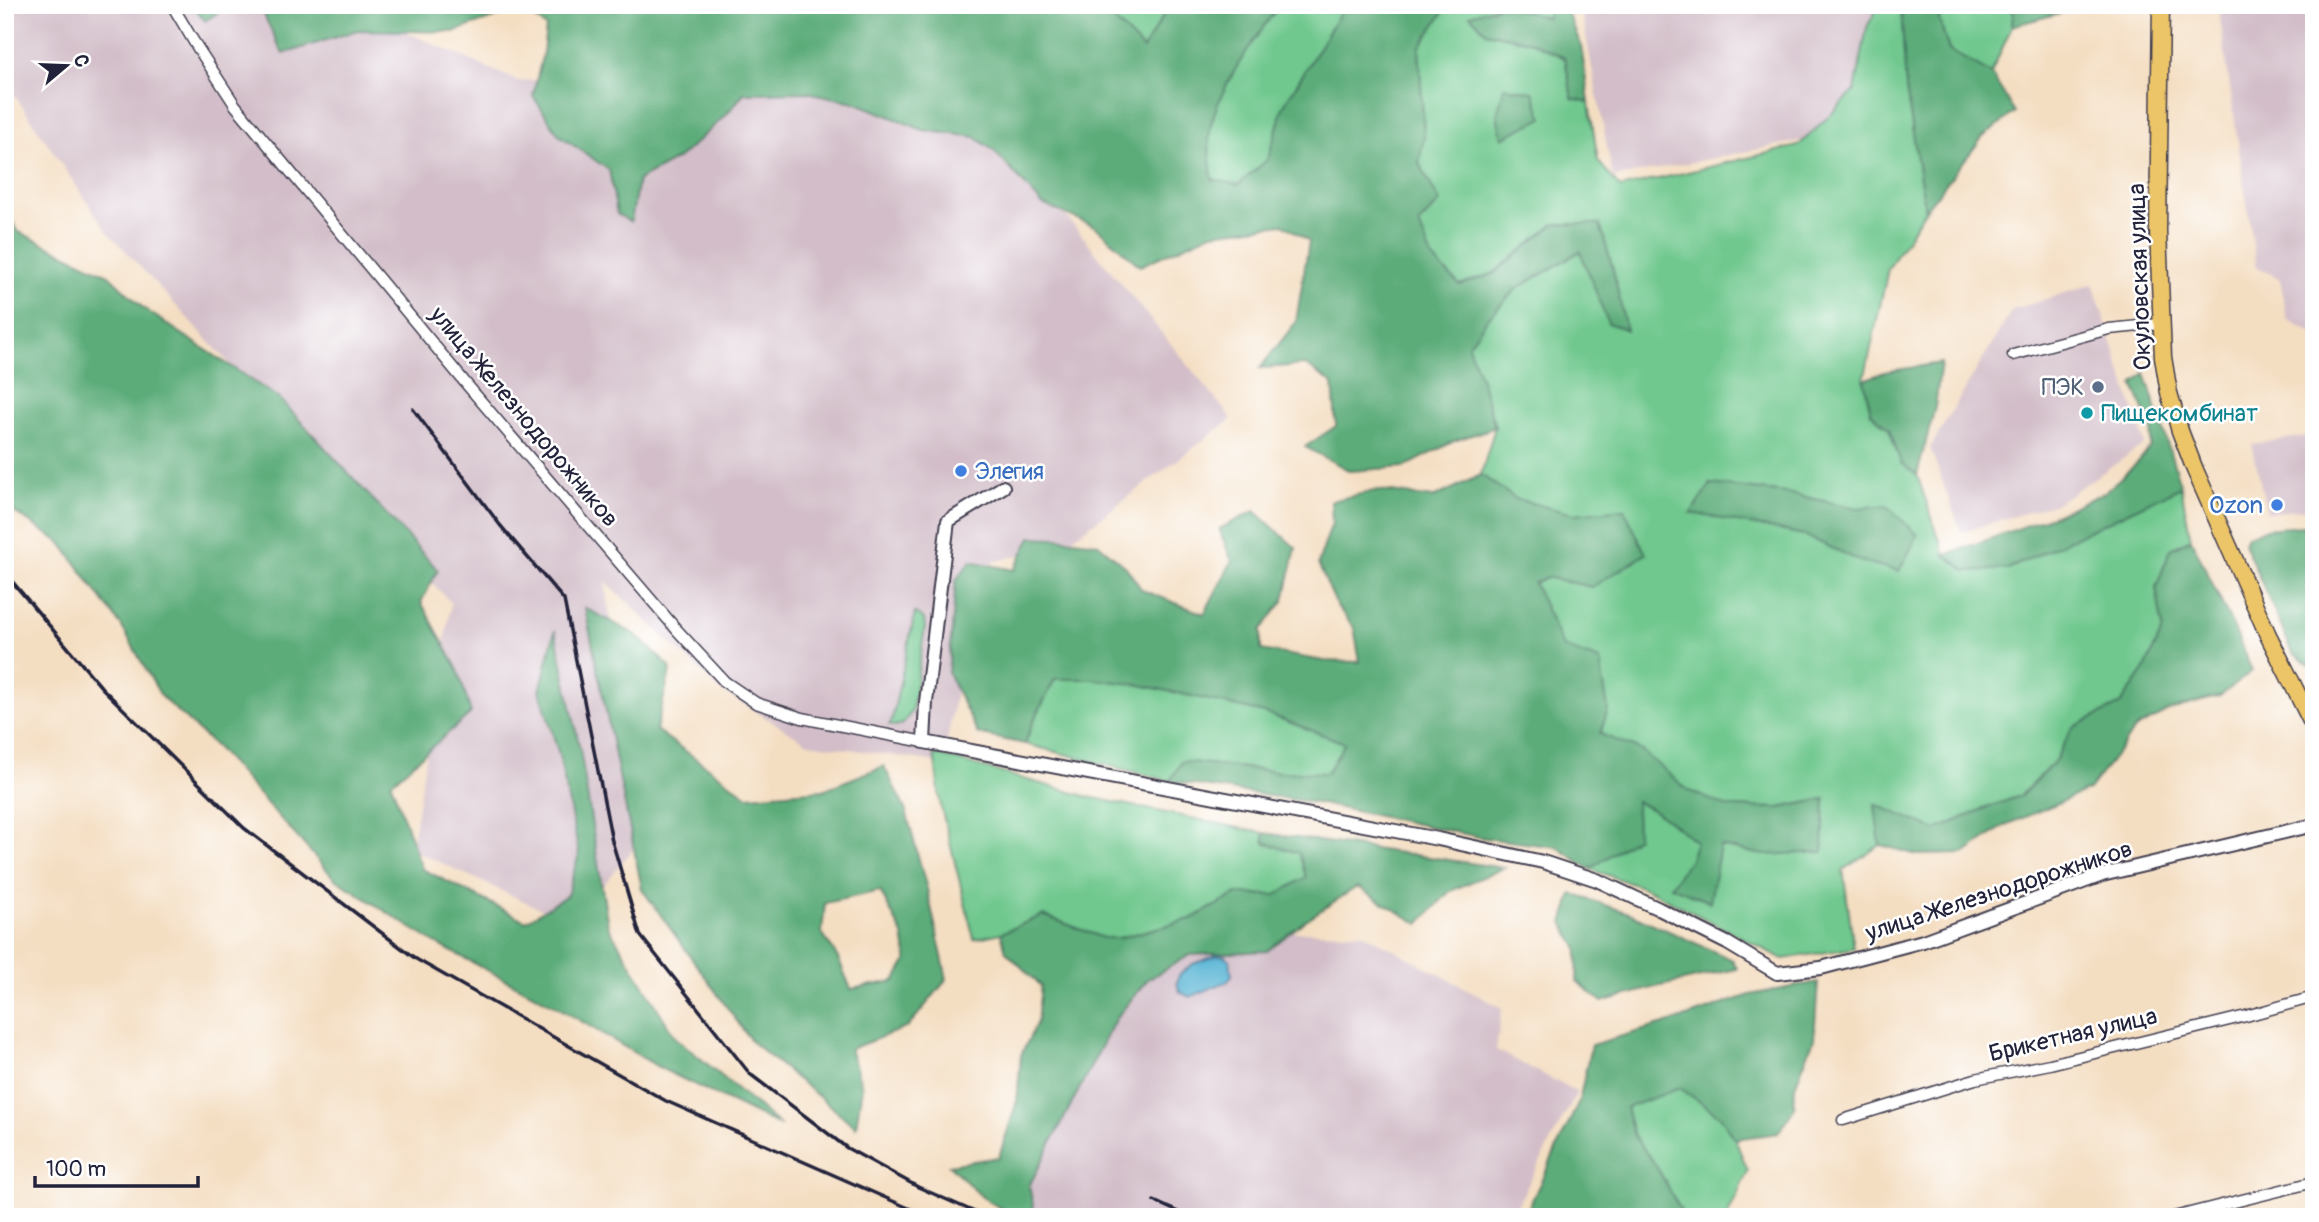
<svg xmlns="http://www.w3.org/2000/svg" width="2319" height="1222" font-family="Pangolin,sans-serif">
<rect width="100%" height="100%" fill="#fff"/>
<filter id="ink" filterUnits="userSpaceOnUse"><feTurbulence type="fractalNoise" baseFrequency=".0143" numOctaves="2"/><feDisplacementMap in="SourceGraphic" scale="14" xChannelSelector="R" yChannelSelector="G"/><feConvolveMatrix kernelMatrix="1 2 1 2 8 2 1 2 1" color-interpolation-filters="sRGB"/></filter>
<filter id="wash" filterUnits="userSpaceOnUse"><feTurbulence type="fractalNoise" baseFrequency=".00686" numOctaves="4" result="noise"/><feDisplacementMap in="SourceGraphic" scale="28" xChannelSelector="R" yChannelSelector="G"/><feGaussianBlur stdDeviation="1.57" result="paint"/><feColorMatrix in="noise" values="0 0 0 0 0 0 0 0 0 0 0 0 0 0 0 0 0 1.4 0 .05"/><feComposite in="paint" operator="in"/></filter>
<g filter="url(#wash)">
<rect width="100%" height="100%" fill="#f4dec2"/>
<path fill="#d2bdc8" d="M 5,5 L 344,5 L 518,81 L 941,63 L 1232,419 L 1068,542 L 979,566 L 943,763 L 808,743 L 721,691 L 605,581 L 641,840 L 571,923 L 411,849 L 451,603 L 107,231 L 5,81 Z
M 1580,5 L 1893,5 L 1910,119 L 1613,178 Z
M 2218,5 L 2314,5 L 2314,334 L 2287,319 L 2280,279 L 2256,266 Z
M 2093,284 L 2145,444 L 2057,503 L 1961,532 L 1930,448 L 2012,310 Z
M 2314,435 L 2314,508 L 2267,513 L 2252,444 Z
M 1145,929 L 1363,933 L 1502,1008 L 1496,1050 L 1577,1092 L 1511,1217 L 1009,1217 L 1005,1215 Z"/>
<path fill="#6fc88e" stroke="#487564" stroke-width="2" fill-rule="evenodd" d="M 1099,5 L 1170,5 L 1143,50 Z
M 1280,5 L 1345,5 L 1283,107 L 1268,160 L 1239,185 L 1211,179 C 1211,163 1207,144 1210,129 C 1218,89 1255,37 1280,5 Z
M 1443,5 L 1502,5 L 1471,15 L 1486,32 L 1532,42 L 1565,58 L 1572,98 L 1589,102 L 1598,161 L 1620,188 L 1798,146 L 1855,91 L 1867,27 L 1879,5 L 1901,5 L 1906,88 L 1925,210 L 1888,269 L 1864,380 L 1871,413 L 1889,429 L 1901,463 L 1917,475 L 1945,555 L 1966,571 L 2008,569 L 2181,487 L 2191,539 L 2171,549 L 2156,587 L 2163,629 L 2145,669 L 2121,704 L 2072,728 L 2055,761 L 2020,796 L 1983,809 L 1936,830 L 1875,805 L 1880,845 L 1843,870 L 1854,948 L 1783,959 L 1647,889 L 1590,869 L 1637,837 L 1635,801 L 1658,813 L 1696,842 L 1690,859 L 1671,886 L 1719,846 L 1764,855 L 1824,799 L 1779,808 L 1728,807 L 1689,792 L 1641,750 L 1600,734 L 1608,709 L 1563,647 L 1534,583 L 1546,577 L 1592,587 L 1624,509 L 1574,515 L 1516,499 L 1481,475 L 1495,427 L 1481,379 L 1467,346 L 1488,318 L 1515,290 L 1581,251 L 1594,284 L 1613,269 L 1599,224 L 1554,224 L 1492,274 L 1459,285 L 1432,258 L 1419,224 L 1418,163 L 1424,137 L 1419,48 L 1442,14 ZM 1711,484 L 1786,493 L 1857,508 L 1860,561 L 1804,535 L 1760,525 Z
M 1503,5 L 1551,5 L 1548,18 Z
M 1921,5 L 2014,5 L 2012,26 L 1991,74 L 1949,50 L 1936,10 Z
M 915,613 L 924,619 L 925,627 L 912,711 L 903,724 L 895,726 L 889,725 L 892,720 Z
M 1055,679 L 1092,679 L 1141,685 L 1205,699 L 1268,714 L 1345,743 L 1327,773 L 1281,772 L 1182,761 L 1170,781 L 1025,744 L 1032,724 Z
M 934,754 L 1089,797 L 1264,833 L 1265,843 L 1299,853 L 1306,877 L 1276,895 L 1237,894 L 1191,919 L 1119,938 L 1103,938 L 1043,915 L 1001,933 L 974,939 L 941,807 Z
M 1680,1088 L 1721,1117 L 1735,1139 L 1748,1171 L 1727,1217 L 1684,1217 L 1657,1167 L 1634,1136 L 1626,1108 Z"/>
<path fill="#5bac79" stroke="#3e675a" stroke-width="2" fill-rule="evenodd" d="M 193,5 L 229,5 L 205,21 Z
M 259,5 L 1099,5 L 1143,49 L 1170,5 L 1280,5 C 1255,37 1218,89 1210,129 C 1207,144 1211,163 1212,179 L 1238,185 L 1268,159 L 1283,107 L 1345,5 L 1443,5 L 1442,14 L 1419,48 L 1424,137 L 1419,163 L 1440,202 L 1419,224 L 1432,258 L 1460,285 L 1493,274 L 1554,224 L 1600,224 L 1613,269 L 1626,330 L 1608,323 L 1580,251 L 1515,290 L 1488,318 L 1468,346 L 1481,379 L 1495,427 L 1454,441 L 1405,467 L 1350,471 L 1305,447 L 1336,426 L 1333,384 L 1306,365 L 1260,368 L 1296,322 L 1309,241 L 1283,224 L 1212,233 L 1140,266 L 1096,227 L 1042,204 L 994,151 L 975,137 L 923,130 L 854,102 L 807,92 L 744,93 L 726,115 L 679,158 L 638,180 L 631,222 L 617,214 L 609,170 L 559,135 L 533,96 L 543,52 L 546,27 L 522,8 L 453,32 L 358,30 L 283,54 Z
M 1503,5 L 1547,18 L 1551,5 L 1564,5 L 1581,45 L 1589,102 L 1572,98 L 1565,58 L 1532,42 L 1486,32 L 1470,15 Z
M 1901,5 L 1921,5 L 1936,10 L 1949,50 L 1991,74 L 2015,112 L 1983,137 L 1925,210 L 1906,88 Z
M 2014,5 L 2080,5 L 2064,12 L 2012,26 Z
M 1504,87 L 1533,92 L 1543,118 L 1502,138 L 1497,115 Z
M 5,205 L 17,231 L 109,275 L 143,308 L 280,399 L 438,570 L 421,602 L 458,670 L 471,713 L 391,783 L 422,869 L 526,921 L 567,895 L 579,854 L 559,755 L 540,691 L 555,630 L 580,749 L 608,926 L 675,1037 L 781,1126 L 660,1068 L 554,1005 L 433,942 L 334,878 L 217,748 L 161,696 L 122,627 L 61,543 L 5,506 Z
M 1941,363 L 1935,407 L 1917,475 L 1901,463 L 1889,429 L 1871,413 L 1864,380 L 1884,372 Z
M 2145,373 L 2181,487 L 2008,569 L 1966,571 L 1945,555 L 2055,515 L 2105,492 L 2138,462 L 2150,447 L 2152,429 L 2133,384 Z
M 1481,475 L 1516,499 L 1573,514 L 1624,509 L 1646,554 L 1592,587 L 1546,577 L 1534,583 L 1563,647 L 1600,660 L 1608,709 L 1600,734 L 1641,750 L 1689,791 L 1728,807 L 1779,808 L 1825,799 L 1823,852 L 1764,855 L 1720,846 L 1710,902 L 1671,886 L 1690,859 L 1696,841 L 1658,813 L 1636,801 L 1637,837 L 1590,869 L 1557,847 L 1484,838 L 1316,803 L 1170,781 L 1182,761 L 1281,772 L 1327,773 L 1345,743 L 1268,714 L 1205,699 L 1141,685 L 1093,679 L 1055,679 L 1032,724 L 1025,744 L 978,734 L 948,673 L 956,580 L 971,561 L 1014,570 L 1031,537 L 1057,538 L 1097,543 L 1126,567 L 1142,590 L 1204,614 L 1232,561 L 1219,529 L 1255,511 L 1296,548 L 1284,600 L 1261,630 L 1261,650 L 1324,661 L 1360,662 L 1354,628 L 1337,606 L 1318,564 L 1332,523 L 1331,501 L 1378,490 L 1433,498 Z
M 1711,484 L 1786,493 L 1857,508 L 1886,505 L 1918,535 L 1899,571 L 1860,561 L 1804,535 L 1691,513 Z
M 2314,525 L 2314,668 L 2293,653 L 2244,543 L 2247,535 L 2265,529 Z
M 2191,539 L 2235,631 L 2252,671 L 2220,696 L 2170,710 L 2136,728 L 2089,790 L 2006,825 L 1964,854 L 1917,855 L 1880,845 L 1875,804 L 1936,830 L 1983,809 L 2021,796 L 2055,761 L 2072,728 L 2121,704 L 2145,669 L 2163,629 L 2156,587 L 2171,549 Z
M 585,608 L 635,634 L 671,668 L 656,730 L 748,796 L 823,790 L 884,766 L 906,811 L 928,893 L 947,979 L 908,1027 L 850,1049 L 862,1087 L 856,1127 L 752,1042 L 642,889 ZM 880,891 L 903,935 L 907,960 L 895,981 L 851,989 L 838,958 L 822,933 L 825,903 Z
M 1264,833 L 1504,868 L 1450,891 L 1419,924 L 1357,887 L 1306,920 L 1267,951 L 1190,955 L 1147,980 L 1116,1018 L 1029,1186 L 1035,1214 L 1043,1217 L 1015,1217 L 982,1197 L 949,1165 L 999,1157 L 1017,1101 L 1021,1055 L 1037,1022 L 1041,986 L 1006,952 L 1001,933 L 1043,915 L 1103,938 L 1119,938 L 1191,919 L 1237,894 L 1276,895 L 1306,877 L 1299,853 L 1265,843 Z
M 1572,894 L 1629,913 L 1733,960 L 1737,969 L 1656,987 L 1602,1002 L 1577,981 L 1578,949 L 1563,923 Z
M 1818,982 L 1814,1039 L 1795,1086 L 1794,1109 L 1778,1133 L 1735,1139 L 1721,1117 L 1680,1088 L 1626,1108 L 1634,1136 L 1657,1167 L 1684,1217 L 1524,1217 L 1579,1102 L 1591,1045 L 1678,1020 L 1750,995 Z"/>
<path fill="#56b4d4" stroke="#3c6b88" stroke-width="2" d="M 1218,955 L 1225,956 L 1230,960 L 1232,975 L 1228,981 L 1190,997 L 1180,992 L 1177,983 L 1179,975 L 1193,964 Z"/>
</g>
<g filter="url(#ink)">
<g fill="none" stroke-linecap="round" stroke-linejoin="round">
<defs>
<path id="minor" d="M 172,5 L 194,42 L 235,105 L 468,386 L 677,630 L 725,682 L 756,703 L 802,718 L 924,742
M 2013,355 L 2109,329 L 2160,324
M 1843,1120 L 1975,1079 L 2050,1064 L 2246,1016 L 2314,997
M 2174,1217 L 2314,1182"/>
<path id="tertiary" d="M 1003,487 L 948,521 L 926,702 L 924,742 L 1438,839 L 1543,862 L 1597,880 L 1659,909 L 1727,943 L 1777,973 L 1821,968 L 1923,941 L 2102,875 L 2314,825"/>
<path id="primary" d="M 2161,5 L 2158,230 L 2163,357 L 2169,393 L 2180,431 L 2195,470 L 2268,635 L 2314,727"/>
</defs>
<use href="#minor" stroke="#423e4f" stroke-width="13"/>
<use href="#tertiary" stroke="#423e4f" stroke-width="16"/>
<use href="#primary" stroke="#423e4f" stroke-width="19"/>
<use href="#minor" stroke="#fff" stroke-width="10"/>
<use href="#tertiary" stroke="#fff" stroke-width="12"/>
<use href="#primary" stroke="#edc569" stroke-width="16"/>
<path stroke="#22223b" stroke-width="3.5" d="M 413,409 L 500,525 L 564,600 L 612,841 L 640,935 L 750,1074 L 847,1148 L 918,1187 L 986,1217
M 5,573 L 102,688 L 244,828 L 416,959 L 666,1101 L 929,1217
M 1154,1201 L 1189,1217"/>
</g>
</g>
<circle fill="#5c6f8a" stroke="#fff" stroke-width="2.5" cx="2098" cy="387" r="7"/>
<circle fill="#0f9aa8" stroke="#fff" stroke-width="2.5" cx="2087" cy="413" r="7"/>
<g fill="#3f7fe0" stroke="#fff" stroke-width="2.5">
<circle cx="961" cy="471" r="7"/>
<circle cx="2277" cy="505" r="7"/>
</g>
<g text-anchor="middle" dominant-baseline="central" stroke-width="5" stroke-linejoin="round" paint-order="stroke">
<g font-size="24" fill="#22223b" stroke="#fff">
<text transform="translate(2140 277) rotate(-92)">Окуловская улица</text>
<text transform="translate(524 417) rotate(50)">улица Железнодорожников</text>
<text transform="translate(1999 891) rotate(-18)">улица Железнодорожников</text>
<text transform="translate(2073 1035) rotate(-13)">Брикетная улица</text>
</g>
<g font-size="24" fill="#4e5e75" stroke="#fff" text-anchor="end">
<text x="2084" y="387">ПЭК</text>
</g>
<g font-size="24" fill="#0d838f" stroke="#fff" text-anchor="start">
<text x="2101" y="413">Пищекомбинат</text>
</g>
<g font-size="24" fill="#366cbe" stroke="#fff" text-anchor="start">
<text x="975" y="471">Элегия</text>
<text x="2263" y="505" text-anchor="end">Ozon</text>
</g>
</g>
<rect width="2319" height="1222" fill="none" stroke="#fff" stroke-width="28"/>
<g transform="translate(66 66) rotate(71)" stroke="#ffffff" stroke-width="5" paint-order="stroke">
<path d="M0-5L12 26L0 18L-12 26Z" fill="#22223b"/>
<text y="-10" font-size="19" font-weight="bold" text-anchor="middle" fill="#22223b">С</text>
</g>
<path d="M35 1176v10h163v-10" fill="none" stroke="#22223b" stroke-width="3.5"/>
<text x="46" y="1176" font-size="21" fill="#22223b" stroke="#ffffff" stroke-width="5" paint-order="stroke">100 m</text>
</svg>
